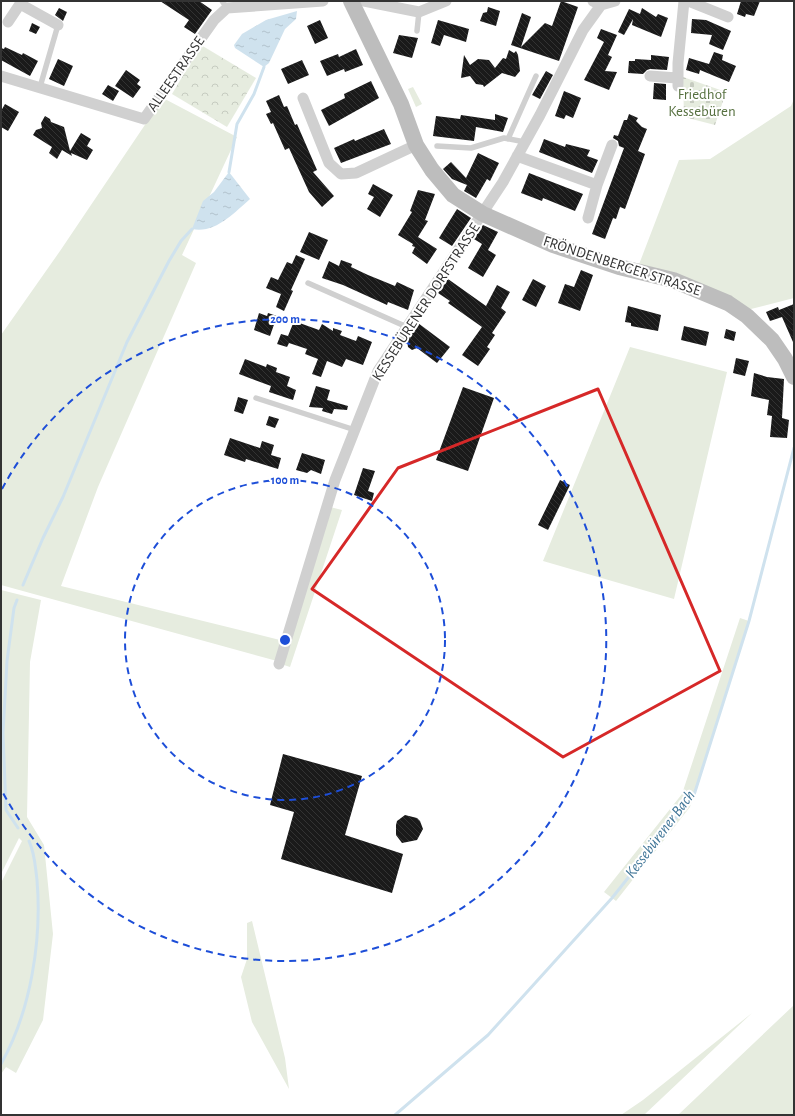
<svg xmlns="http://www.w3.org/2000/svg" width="795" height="1116" font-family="'Alegreya Sans',sans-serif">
<defs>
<pattern id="forest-crowns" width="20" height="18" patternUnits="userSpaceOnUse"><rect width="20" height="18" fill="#e6ecdf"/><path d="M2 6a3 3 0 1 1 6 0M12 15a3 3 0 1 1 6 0" fill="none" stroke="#c6cbc0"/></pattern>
<pattern id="cemetery-stones" width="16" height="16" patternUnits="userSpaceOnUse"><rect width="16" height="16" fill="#e6ecdf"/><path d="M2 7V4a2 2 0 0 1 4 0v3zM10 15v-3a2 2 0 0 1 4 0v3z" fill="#c6cbc0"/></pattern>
<pattern id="water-ripples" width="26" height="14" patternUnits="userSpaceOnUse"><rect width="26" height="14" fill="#cfe2ee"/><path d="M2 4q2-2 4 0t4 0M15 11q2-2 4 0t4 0" fill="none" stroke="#b2c2cd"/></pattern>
<pattern id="building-back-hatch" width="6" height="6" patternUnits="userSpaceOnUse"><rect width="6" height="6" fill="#1a1a1a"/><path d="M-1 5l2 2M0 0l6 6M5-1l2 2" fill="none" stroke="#333"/></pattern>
</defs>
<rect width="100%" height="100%" fill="#fff"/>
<path fill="#e6ecdf" d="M 413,87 L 422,104 L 416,107 L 408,89 Z
M 163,98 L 237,137 L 182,255 L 196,263 L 98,487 L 61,586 L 284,641 L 277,661 L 1,585 L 1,335 L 60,251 Z
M 794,99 L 794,298 L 747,310 L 638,267 L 679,160 L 710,159 L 791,106 Z
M 630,347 L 727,372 L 674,599 L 543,561 Z
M 330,507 L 342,510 L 290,667 L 281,664 Z
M 1,590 L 41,600 L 30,662 L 27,817 L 44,845 L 53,934 L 43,1020 L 16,1073 L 6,1067 L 1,1074 L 1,883 L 22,841 L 19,838 L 1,874 Z
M 740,618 L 749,621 L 690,807 L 616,901 L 604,892 L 682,794 Z
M 252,921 L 285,1058 L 289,1089 L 252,1022 L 241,977 L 247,959 L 247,923 Z
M 794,1005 L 794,1115 L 678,1115 Z
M 752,1013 L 644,1115 L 621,1115 L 643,1100 Z"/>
<path fill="url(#forest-crowns)" d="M 201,45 L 256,78 L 227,127 L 172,94 Z"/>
<path fill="url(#cemetery-stones)" d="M 683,77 L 726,92 L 715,125 L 684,117 Z"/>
<path fill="url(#water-ripples)" d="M 297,11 L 296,19 L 285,29 L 269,63 L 264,67 L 235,48 L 234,45 L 242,34 L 266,20 Z
M 229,172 L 250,199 C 234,213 215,234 192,229 L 203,201 L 214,192 Z"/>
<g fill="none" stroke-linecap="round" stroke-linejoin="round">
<path stroke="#cfe2ee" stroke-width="3" d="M 229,172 L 237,124 L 254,94 L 264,67
M 23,585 L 43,538 L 63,497 L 127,342 L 169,261 L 181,241 L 192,229
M 17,600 L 14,608 L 7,661 L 3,733 L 6,810 L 18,828
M 1,1064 C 31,1011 42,939 37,880 C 35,865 35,854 29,841
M 395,1115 L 488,1035 L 612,898 L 694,795 L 749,621 L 794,448"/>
</g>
<path fill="url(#building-back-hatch)" d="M 160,1 L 199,1 L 212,10 L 195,34 L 184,27 L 189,20 Z
M 561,1 L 578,7 L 559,61 L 511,45 L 522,13 L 531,17 L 521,47 L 545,23 L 552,26 Z
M 741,1 L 760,1 L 754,16 L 746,14 L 745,17 L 737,14 Z
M 488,7 L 500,11 L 496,26 L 480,21 L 483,13 L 487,12 Z
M 59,8 L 67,12 L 63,21 L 55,15 Z
M 642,8 L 656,17 L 658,14 L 668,18 L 661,37 L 632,25 L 633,19 L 624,35 L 618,32 L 629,9 L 640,14 Z
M 692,19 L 706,20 L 731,31 L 723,50 L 709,44 L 712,35 L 691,33 Z
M 320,20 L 328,38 L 315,44 L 307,26 Z
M 438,20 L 469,29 L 466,42 L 444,35 L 440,46 L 431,43 Z
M 32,23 L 40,27 L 36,34 L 29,31 Z
M 601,29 L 617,35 L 608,55 L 612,57 L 605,71 L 617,72 L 609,90 L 584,80 L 604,42 L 597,38 Z
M 399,35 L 418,38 L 412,58 L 393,53 Z
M 5,47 L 22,55 L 23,53 L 38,61 L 30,76 L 1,60 L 1,48 L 4,49 Z
M 356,49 L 363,65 L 345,72 L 344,69 L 327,76 L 320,61 L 338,54 L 339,57 Z
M 509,50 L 514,53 L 516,51 L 518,55 L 520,71 L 515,77 L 502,73 L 484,87 L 483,85 L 476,84 L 470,76 L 461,78 L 464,55 L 470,65 L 478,59 L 489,60 L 495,68 L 503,58 L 506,59 Z
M 714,52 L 723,55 L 722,60 L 736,66 L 729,82 L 700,70 L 699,74 L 686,70 L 689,58 L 709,64 Z
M 651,55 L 669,57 L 667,70 L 650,69 L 647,70 L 643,74 L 628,73 L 629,61 L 635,61 L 635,59 L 651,60 Z
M 58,59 L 73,66 L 64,86 L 49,79 Z
M 302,60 L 309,75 L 288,84 L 281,69 Z
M 126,70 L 140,80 L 137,84 L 141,87 L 133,98 L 115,86 Z
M 546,71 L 553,75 L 540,99 L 532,95 Z
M 371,81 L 379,98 L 329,126 L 321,110 L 345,98 L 344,94 Z
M 654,83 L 666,84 L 666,100 L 653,99 Z
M 108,85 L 119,91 L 113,101 L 102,94 Z
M 564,91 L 581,98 L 573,118 L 566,115 L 564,119 L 555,116 Z
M 279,95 L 284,107 L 287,106 L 295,125 L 297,124 L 317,170 L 313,172 L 334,196 L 322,207 L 309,192 L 289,148 L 285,150 L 273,123 L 271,124 L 266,114 L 271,112 L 266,101 Z
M 5,104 L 19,112 L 8,131 L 1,127 L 1,111 Z
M 495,114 L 508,118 L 503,132 L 476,127 L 474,141 L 433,136 L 436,116 L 460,119 L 461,115 L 495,120 Z
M 629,114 L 638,118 L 636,121 L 642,127 L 647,129 L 638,151 L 645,154 L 625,209 L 620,207 L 616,219 L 613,218 L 605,239 L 592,234 L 624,148 L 619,146 L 618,141 L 613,138 L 614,135 L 618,136 L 624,120 L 627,120 Z
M 45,116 L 50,119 L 51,122 L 64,127 L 70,151 L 81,133 L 91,139 L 87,146 L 93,150 L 87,160 L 71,153 L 72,156 L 62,150 L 57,159 L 49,153 L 52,147 L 33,135 L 36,130 L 42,128 L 41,123 Z
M 384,129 L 391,144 L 341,163 L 334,148 L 354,139 L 355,141 Z
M 544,139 L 565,147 L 566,144 L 590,150 L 587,156 L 598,160 L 592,173 L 539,152 Z
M 478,153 L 499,163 L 490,181 L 487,179 L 476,198 L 464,191 L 467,185 L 452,179 L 443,169 L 451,162 L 466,178 Z
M 529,173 L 583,194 L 575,211 L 543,198 L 542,201 L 521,193 Z
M 373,184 L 393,195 L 380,217 L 367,209 L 374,197 L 368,194 Z
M 418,190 L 435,194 L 425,220 L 428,221 L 418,237 L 437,249 L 427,264 L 412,253 L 415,247 L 412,246 L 413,244 L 398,235 L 412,212 L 410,211 Z
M 457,209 L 471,218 L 452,246 L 439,238 Z
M 483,225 L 498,232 L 488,250 L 496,255 L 483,277 L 468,268 L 482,244 L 474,239 Z
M 309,232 L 328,240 L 319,260 L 300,252 Z
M 296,255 L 305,259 L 291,290 L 293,291 L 284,311 L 276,307 L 281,294 L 266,288 L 271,277 L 278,280 L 287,262 L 292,264 Z
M 341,260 L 352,264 L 351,267 L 368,275 L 395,286 L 397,282 L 414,290 L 408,310 L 388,302 L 387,305 L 343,285 L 322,278 L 329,261 L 339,266 Z
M 581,270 L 593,275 L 580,311 L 558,303 L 565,284 L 574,287 Z
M 448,279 L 486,306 L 497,285 L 510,292 L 501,308 L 506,312 L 492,333 L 495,335 L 487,347 L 490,349 L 478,366 L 462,355 L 482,327 L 448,303 L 450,301 L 438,293 Z
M 533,279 L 546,286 L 536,307 L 522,300 Z
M 794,304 L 794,342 L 793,342 L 782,317 L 770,321 L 766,312 L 778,307 L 779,310 Z
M 628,306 L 661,315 L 658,331 L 631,326 L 631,323 L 625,322 Z
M 259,313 L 267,316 L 268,313 L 277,316 L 270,336 L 254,330 Z
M 294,321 L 319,330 L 322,324 L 333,331 L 333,328 L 342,331 L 340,335 L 356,341 L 358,336 L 372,342 L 363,365 L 346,359 L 342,367 L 327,361 L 321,377 L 312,374 L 318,359 L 305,354 L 307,349 L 289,343 L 287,347 L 277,344 L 281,334 L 288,336 Z
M 418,323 L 450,347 L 437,363 L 417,348 L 412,350 L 408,347 L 407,340 Z
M 684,326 L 709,332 L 706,346 L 681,340 Z
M 726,329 L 736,332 L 734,341 L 724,338 Z
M 736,358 L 749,361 L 745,376 L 733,373 Z
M 245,359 L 266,367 L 267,364 L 277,368 L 276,372 L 290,377 L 287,386 L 296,390 L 293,400 L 269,392 L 271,386 L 239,374 Z
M 754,373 L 767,377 L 784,379 L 782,418 L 789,420 L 787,438 L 770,437 L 772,416 L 767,415 L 769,400 L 751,396 Z
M 316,386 L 330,390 L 327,400 L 348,406 L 347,410 L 334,409 L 332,414 L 322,411 L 323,408 L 309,407 Z
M 463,387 L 494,398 L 468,471 L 436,460 Z
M 238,397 L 248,400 L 243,414 L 234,411 Z
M 269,416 L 279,419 L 275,428 L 266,425 Z
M 230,438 L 260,448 L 262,441 L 274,445 L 271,455 L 281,458 L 278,469 L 246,459 L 245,462 L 224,455 Z
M 302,453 L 325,460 L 321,474 L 311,470 L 307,473 L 296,470 Z
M 363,468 L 375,471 L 368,491 L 374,493 L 372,501 L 354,495 Z
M 560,480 L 570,485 L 548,530 L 538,525 Z
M 283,754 L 362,776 L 345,835 L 403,854 L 392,893 L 281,859 L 294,812 L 270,805 Z
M 405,815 L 417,818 L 420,821 L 423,829 L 417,840 L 402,843 L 396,835 L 396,825 L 397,821 Z"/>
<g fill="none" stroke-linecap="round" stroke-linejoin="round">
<path stroke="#d0d0d0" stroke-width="5.5" d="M 222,1 L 227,8
M 417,31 L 419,12
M 40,87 L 58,25
M 508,139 L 536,76
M 437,146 L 471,148 L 504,138 L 525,142
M 308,283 L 407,327
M 256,398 L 355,430"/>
<path stroke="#d0d0d0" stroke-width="11" d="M 22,1 L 20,4 L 58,25
M 364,1 L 419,12 L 446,1
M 593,1 L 601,5 L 615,1
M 688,1 L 728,17
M 8,22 L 20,4
M 1,76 L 144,119 L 214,20 L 227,8 L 323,1
M 650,76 L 677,78
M 678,86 L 678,63 L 684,1
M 303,98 L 329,163 L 341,174 L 356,173 L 416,145
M 517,156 L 597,185
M 588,218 L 597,185 L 612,145
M 279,664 L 335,480 L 378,371 L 503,182 L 540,115 L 583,30 L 601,5"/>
<path stroke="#bdbdbd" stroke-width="16" d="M 351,1 L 401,104 L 416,145 L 432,170 L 453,195 L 483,214 L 553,245 L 619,267 L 673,280 L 728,303 L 747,316 L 772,340 L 785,359 L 794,377"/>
</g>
<path fill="none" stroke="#d62828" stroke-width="3" stroke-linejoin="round" d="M 598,389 L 720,671 L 563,757 L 312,589 L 398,468 Z"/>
<g fill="none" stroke="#1d4ed8" stroke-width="2" stroke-dasharray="7 5">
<circle cx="285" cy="640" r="160"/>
<path d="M2 489A321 321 0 1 1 2 791"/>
</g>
<g text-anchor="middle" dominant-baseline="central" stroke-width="4" stroke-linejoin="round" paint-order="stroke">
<g font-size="15" fill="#333" stroke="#fff">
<text transform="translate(176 74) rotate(-55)">ALLEESTRASSE</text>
<text transform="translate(622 266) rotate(18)">FRÖNDENBERGER STRASSE</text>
<text transform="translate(426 302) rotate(-57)">KESSEBÜRENER DORFSTRASSE</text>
</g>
<g font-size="15" fill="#56703f" stroke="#fff">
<text x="702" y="94">Friedhof<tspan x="702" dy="17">Kessebüren</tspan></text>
</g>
<g font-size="16" font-style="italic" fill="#3f7597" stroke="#fff">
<text transform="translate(660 834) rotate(-53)">Kessebürener Bach</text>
</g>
</g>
<circle cx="285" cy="640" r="6" fill="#1d4ed8" stroke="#fff" stroke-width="2"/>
<g font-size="12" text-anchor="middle" font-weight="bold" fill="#1d4ed8" stroke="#fff" stroke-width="4" stroke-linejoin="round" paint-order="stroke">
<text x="285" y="323">200 m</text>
<text x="285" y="484">100 m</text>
</g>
<rect width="795" height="1116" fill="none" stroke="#333333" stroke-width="4"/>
</svg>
